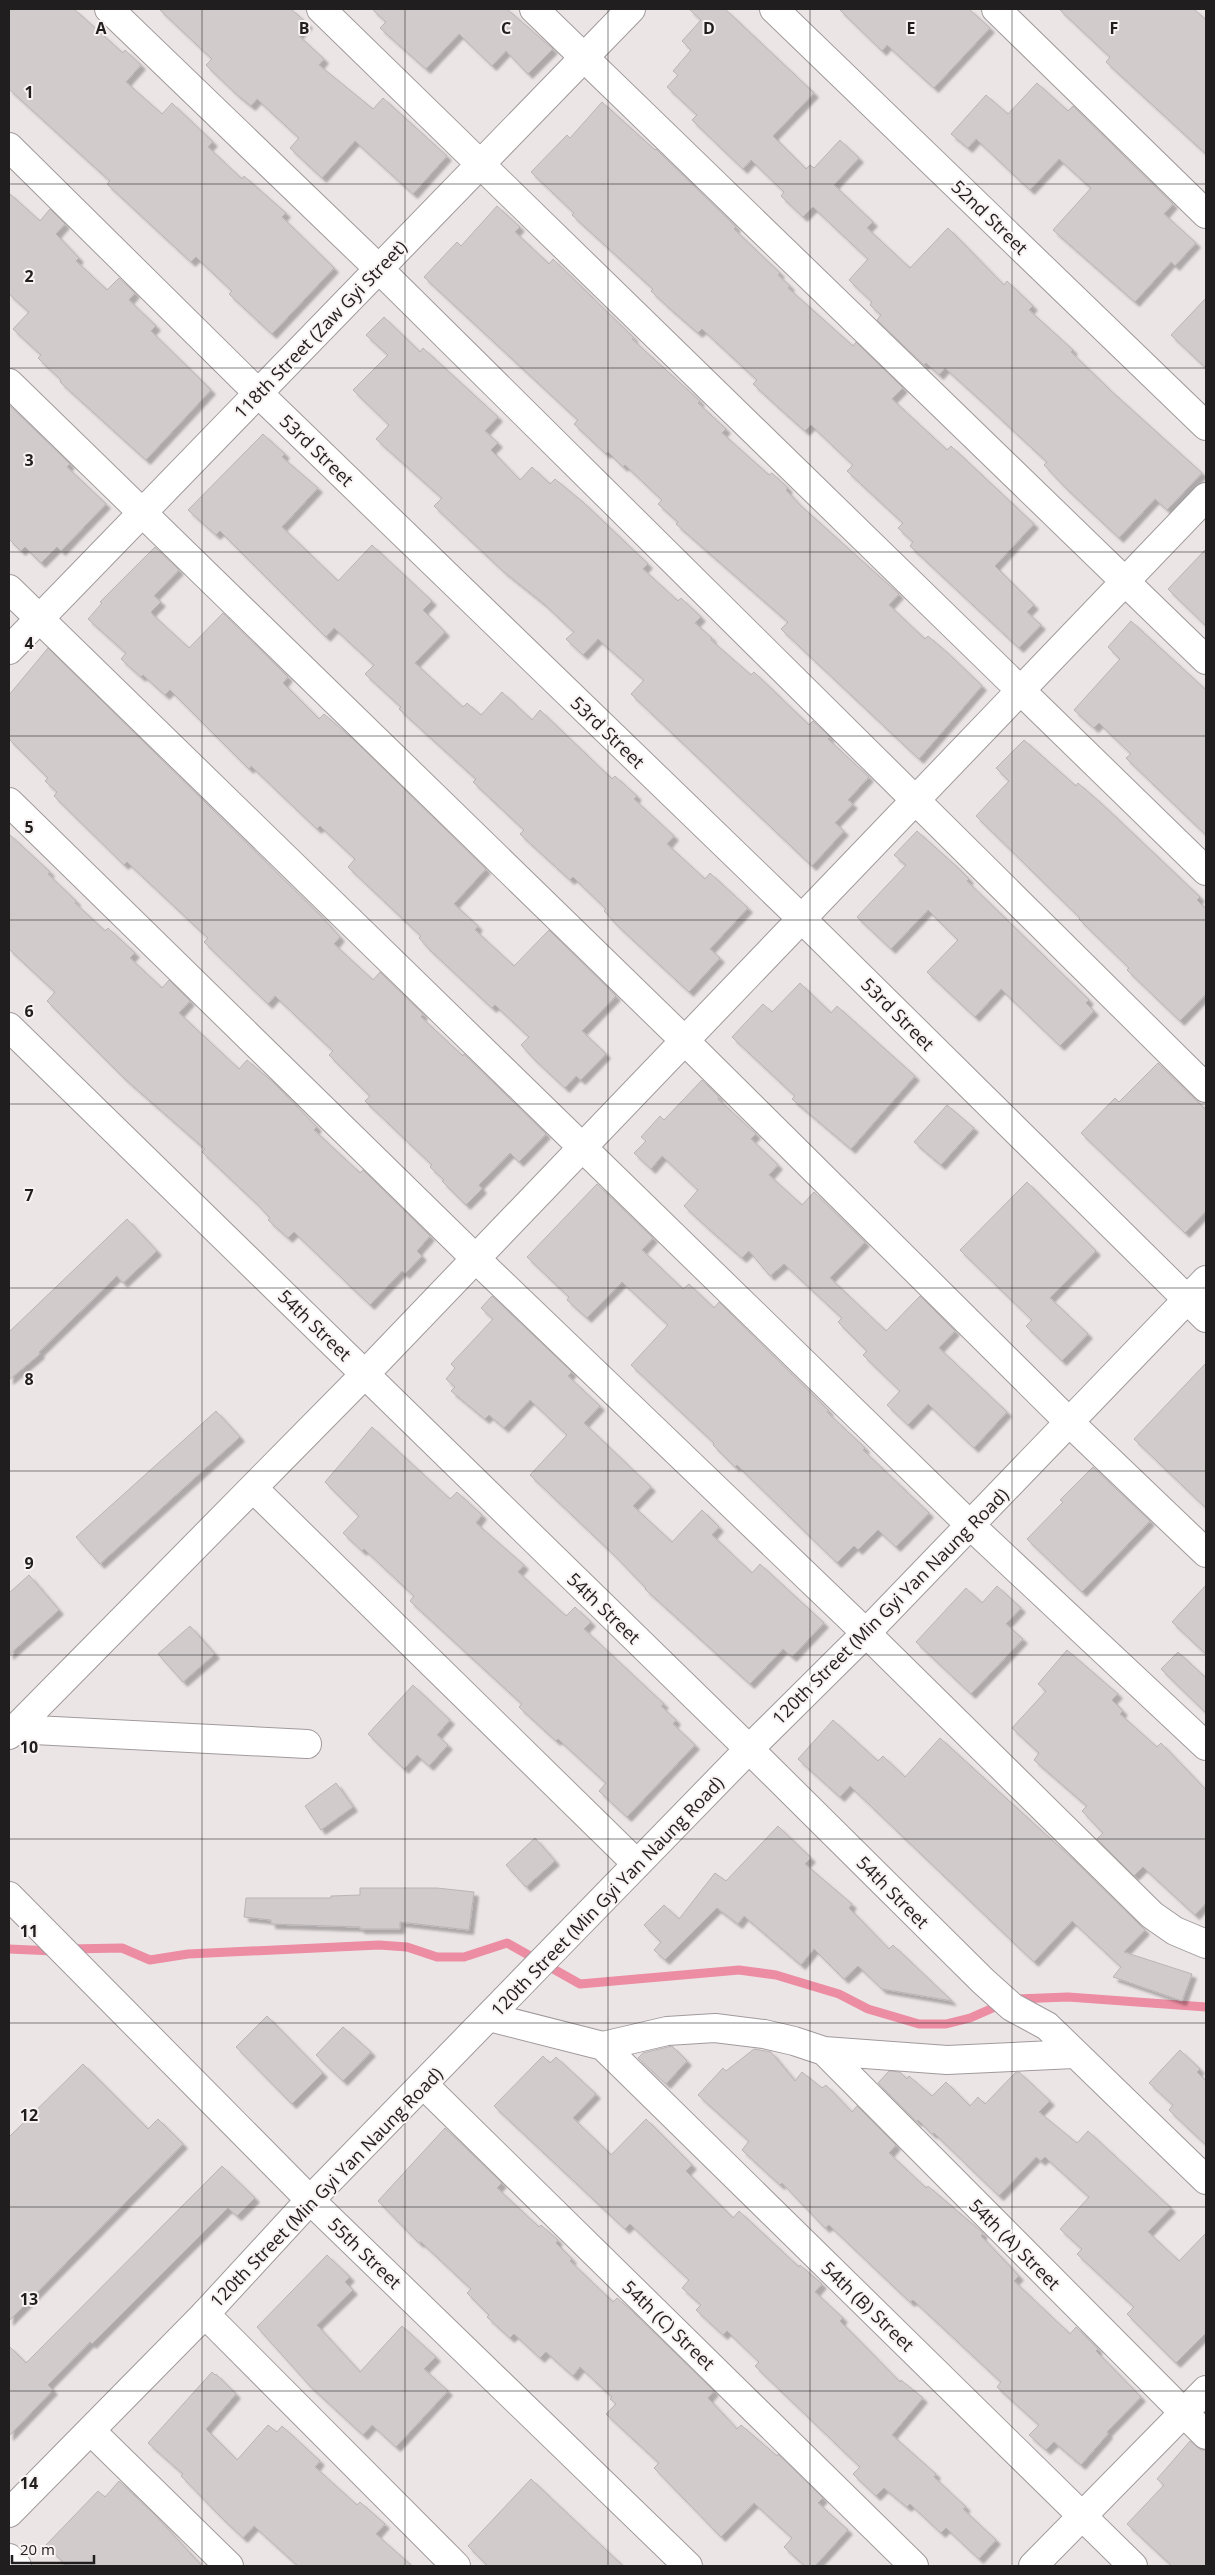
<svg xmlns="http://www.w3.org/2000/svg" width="1215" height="2575" font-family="'Open Sans',sans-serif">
<defs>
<filter id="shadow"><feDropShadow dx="4.5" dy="4.5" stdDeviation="1" flood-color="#0004"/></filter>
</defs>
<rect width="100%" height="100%" fill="#ece5e6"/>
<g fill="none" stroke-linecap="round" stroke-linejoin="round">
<path stroke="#ec8da3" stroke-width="9" d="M 9,1949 L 54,1951
M 69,1949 L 122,1948 L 150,1960 L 188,1954 L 379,1945 L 407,1947 L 437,1957 L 464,1957 L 507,1943 L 580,1984 L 739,1970 L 776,1975 L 809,1985 L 839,1994 L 868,2009 L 919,2024 L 946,2024 L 970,2018 L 1002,2004
M 1014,1999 L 1068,1997 L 1206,2007"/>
</g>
<path fill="#d1cbcc" stroke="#bbb4b5" filter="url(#shadow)" d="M 9,9 L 74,9 L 123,53 L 125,50 L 141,65 L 126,82 L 162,114 L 172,103 L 213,142 L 208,147 L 242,179 L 244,176 L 286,213 L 282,217 L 334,268 L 272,334 L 229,294 L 232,291 L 196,257 L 191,262 L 107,184 L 110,181 L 9,89 Z
M 159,9 L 291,9 L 308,24 L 298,35 L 324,59 L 319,65 L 373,109 L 383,98 L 447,156 L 413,194 L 355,141 L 322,178 L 290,148 L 299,138 L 257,99 L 251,106 L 234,92 L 206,65 L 212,59 Z
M 372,9 L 507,9 L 553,49 L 528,74 L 506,51 L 492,66 L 459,34 L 426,69 L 380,28 L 386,22 Z
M 689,9 L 725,9 L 814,93 L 773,136 L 806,169 L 810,165 L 814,168 L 840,140 L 859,158 L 834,185 L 873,222 L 867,228 L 910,268 L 948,228 L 1004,285 L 1007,281 L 1033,306 L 1029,310 L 1073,350 L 1071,352 L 1110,390 L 1202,473 L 1167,510 L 1155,499 L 1119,538 L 1066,488 L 1044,465 L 1047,462 L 988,407 L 945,368 L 939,375 L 926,363 L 924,365 L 877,320 L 881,315 L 870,305 L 872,302 L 849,280 L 868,259 L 813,207 L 803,217 L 781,196 L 784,192 L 751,160 L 743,169 L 692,120 L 697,115 L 667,87 L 678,75 L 673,71 L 691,50 L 682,41 L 701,20 Z
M 839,9 L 969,9 L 990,28 L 934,88 L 887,45 L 882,51 Z
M 1059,9 L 1194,9 L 1206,20 L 1206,154 L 1106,62 L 1110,57 Z
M 1037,83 L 1068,111 L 1073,106 L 1173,204 L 1164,214 L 1196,243 L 1175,266 L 1171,262 L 1135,302 L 1053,230 L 1091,188 L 1059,159 L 1030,190 L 976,139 L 968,148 L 951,134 L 986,95 L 1008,114 Z
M 602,102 L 655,150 L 656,149 L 736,227 L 734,229 L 780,273 L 778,275 L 790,286 L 788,288 L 853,346 L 856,342 L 903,388 L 892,399 L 947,450 L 951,446 L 1034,524 L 995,566 L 1034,605 L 1027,612 L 1041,625 L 1019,648 L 910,546 L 913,542 L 898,528 L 903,523 L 847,471 L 853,465 L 811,425 L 805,431 L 778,407 L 753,384 L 757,380 L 702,329 L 698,333 L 667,306 L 651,291 L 653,289 L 572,215 L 574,213 L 531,172 L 567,135 L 570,138 Z
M 9,193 L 40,221 L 50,209 L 65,224 L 56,234 L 79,258 L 76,261 L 107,290 L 119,278 L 135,293 L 129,300 L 156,326 L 151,331 L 211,390 L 146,460 L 60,382 L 61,380 L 38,358 L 41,355 L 13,329 L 29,312 L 9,294 Z
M 497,206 L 520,227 L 515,232 L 549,264 L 553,259 L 634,338 L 632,339 L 700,401 L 698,403 L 726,429 L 722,433 L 769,475 L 772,473 L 788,488 L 786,490 L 801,506 L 899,594 L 889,605 L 925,639 L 928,636 L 949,654 L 982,686 L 919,759 L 781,629 L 788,622 L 676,524 L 678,522 L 658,504 L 662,500 L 625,465 L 623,467 L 608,452 L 606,454 L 574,424 L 578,420 L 424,277 L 457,242 L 461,246 Z
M 1206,298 L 1206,368 L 1171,335 Z
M 384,317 L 420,352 L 423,348 L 498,417 L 485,431 L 498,443 L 491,450 L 520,480 L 532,467 L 550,484 L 555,479 L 584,503 L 648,564 L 643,569 L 678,601 L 681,598 L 701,617 L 695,623 L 712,638 L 711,640 L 751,675 L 754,672 L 809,725 L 813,721 L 830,737 L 828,739 L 869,777 L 848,800 L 853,804 L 835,823 L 844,831 L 812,866 L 631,694 L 644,680 L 598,639 L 583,655 L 566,639 L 574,632 L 543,603 L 503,571 L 434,506 L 442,498 L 376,439 L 389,425 L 353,390 L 388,355 L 366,335 Z
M 9,405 L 70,464 L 67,467 L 106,504 L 61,551 L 57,547 L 41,563 L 25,547 L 21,551 L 9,539 Z
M 263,434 L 285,454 L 282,457 L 318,488 L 282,527 L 338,581 L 372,545 L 432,601 L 423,610 L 445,632 L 415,663 L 463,707 L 467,703 L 481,715 L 502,692 L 532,720 L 540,710 L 612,779 L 615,776 L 637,796 L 634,799 L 674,836 L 667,844 L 705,879 L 710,873 L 748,908 L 710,949 L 720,958 L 689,992 L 618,926 L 604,911 L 606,909 L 573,877 L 570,880 L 520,834 L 524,830 L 473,782 L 476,779 L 399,709 L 401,707 L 365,674 L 374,665 L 334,628 L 326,637 L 220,531 L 216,535 L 188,510 Z
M 155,547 L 179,570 L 154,596 L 161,602 L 151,612 L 153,615 L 189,648 L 223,613 L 288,677 L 283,683 L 319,719 L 324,714 L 354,740 L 486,869 L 454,904 L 478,926 L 475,930 L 514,966 L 549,930 L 616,996 L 582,1031 L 606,1054 L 581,1080 L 576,1076 L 565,1088 L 534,1059 L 521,1045 L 529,1037 L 495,1005 L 492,1008 L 430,950 L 419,938 L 421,936 L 348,867 L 355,859 L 320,826 L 317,829 L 251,766 L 249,769 L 170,690 L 165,695 L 143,675 L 141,677 L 121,659 L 126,653 L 88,619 L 102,603 L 100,602 Z
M 1206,549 L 1206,626 L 1168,589 Z
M 1131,621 L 1206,690 L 1206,835 L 1126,758 L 1131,754 L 1099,723 L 1094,728 L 1074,710 L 1120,659 L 1108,647 Z
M 48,648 L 321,916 L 340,937 L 334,944 L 373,980 L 380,972 L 423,1014 L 421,1017 L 463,1056 L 464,1054 L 546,1134 L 519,1162 L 510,1153 L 479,1185 L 482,1189 L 466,1205 L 442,1181 L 444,1180 L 430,1167 L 432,1165 L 365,1101 L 370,1096 L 329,1055 L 333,1051 L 275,996 L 268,1004 L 204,942 L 208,938 L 127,862 L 124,865 L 54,796 L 57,792 L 45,781 L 48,778 L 9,739 L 9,695 Z
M 1024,740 L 1076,786 L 1078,783 L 1102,804 L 1200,897 L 1197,900 L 1206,909 L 1206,994 L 1180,1021 L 1127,970 L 1129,968 L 1079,919 L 1080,918 L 976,816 L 1009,781 L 996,768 Z
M 917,831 L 957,867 L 969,879 L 967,881 L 1089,1000 L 1086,1003 L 1094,1011 L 1060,1046 L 1001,989 L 975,1017 L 927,972 L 958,940 L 928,910 L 891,949 L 857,917 L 906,865 L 894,855 Z
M 9,834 L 50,872 L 48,874 L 76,901 L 75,903 L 105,931 L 108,928 L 135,953 L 130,958 L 162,988 L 169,980 L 190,1001 L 179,1013 L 239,1069 L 247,1060 L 274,1083 L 317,1127 L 314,1130 L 360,1173 L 363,1170 L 430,1236 L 417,1251 L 422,1256 L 405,1274 L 402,1271 L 370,1305 L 294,1232 L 288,1238 L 268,1220 L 270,1218 L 257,1204 L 202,1152 L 205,1149 L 125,1079 L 47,1001 L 55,992 L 9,949 Z
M 800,983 L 831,1013 L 837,1006 L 915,1076 L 851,1149 L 792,1099 L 795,1096 L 732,1037 L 763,1004 L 772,1012 Z
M 1158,1063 L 1206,1110 L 1206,1211 L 1185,1233 L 1081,1133 L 1115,1098 L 1119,1102 Z
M 702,1080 L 719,1097 L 718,1099 L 756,1134 L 751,1139 L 778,1165 L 769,1175 L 802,1205 L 814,1192 L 865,1242 L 830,1278 L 886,1331 L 920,1296 L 955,1331 L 939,1348 L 1007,1412 L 974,1448 L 928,1404 L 908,1425 L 887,1405 L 900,1391 L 863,1355 L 867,1351 L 838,1322 L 842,1318 L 784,1264 L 770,1276 L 749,1251 L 742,1258 L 709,1229 L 684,1206 L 698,1190 L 662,1156 L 651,1169 L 634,1153 L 646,1141 L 641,1137 L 660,1116 L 664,1120 Z
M 947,1105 L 974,1128 L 941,1165 L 914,1142 Z
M 1027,1182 L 1096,1251 L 1050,1298 L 1088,1334 L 1062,1361 L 1026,1326 L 1032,1320 L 960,1250 Z
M 597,1184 L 653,1238 L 642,1250 L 683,1289 L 689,1284 L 714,1308 L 719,1302 L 829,1411 L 827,1412 L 865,1448 L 863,1450 L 929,1513 L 896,1547 L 878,1530 L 858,1550 L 854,1546 L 837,1563 L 737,1465 L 735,1467 L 713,1445 L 714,1443 L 631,1365 L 668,1325 L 622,1282 L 587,1318 L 567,1300 L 569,1297 L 527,1257 Z
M 127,1219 L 157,1251 L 123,1283 L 117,1276 L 39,1352 L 40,1354 L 9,1380 L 9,1332 Z
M 492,1296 L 572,1372 L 568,1376 L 600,1406 L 584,1423 L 651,1487 L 633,1506 L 672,1542 L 702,1510 L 719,1527 L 712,1535 L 752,1573 L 760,1564 L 824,1623 L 792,1657 L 783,1649 L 750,1684 L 645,1589 L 646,1588 L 612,1553 L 530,1475 L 567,1435 L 530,1400 L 504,1428 L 489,1415 L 485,1419 L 451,1391 L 455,1387 L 446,1379 L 455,1368 L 451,1364 L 493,1319 L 481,1308 Z
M 1206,1363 L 1206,1508 L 1134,1439 Z
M 216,1411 L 240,1437 L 100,1564 L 76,1537 Z
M 372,1427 L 450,1499 L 457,1492 L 482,1515 L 476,1523 L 524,1565 L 518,1572 L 566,1616 L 575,1607 L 591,1622 L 584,1629 L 664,1704 L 661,1706 L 676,1720 L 673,1724 L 695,1745 L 627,1817 L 599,1791 L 606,1783 L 558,1739 L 556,1741 L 519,1707 L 522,1704 L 410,1601 L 414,1596 L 364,1549 L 362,1551 L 343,1533 L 359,1516 L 325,1482 Z
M 1093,1467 L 1150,1521 L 1082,1592 L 1027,1539 L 1063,1502 L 1060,1500 Z
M 29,1575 L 59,1610 L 9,1655 L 9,1593 Z
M 1206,1585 L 1206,1654 L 1172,1622 Z
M 997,1586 L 1021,1608 L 1006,1624 L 1023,1639 L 971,1694 L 916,1642 L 966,1588 L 982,1603 Z
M 190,1626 L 215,1654 L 183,1682 L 158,1654 Z
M 1067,1650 L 1118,1694 L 1112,1700 L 1123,1711 L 1120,1714 L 1157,1747 L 1161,1743 L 1206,1790 L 1206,1903 L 1195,1915 L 1143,1867 L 1134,1876 L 1097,1839 L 1103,1833 L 1082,1811 L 1087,1806 L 1034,1760 L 1039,1753 L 1012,1728 L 1046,1691 L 1038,1684 Z
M 1178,1652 L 1206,1678 L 1206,1713 L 1161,1669 Z
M 413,1685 L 450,1720 L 437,1735 L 448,1745 L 429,1766 L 417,1755 L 404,1769 L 368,1734 Z
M 833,1720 L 878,1761 L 883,1756 L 905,1777 L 940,1738 L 1076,1862 L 1145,1930 L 1124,1952 L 1192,1974 L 1182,2001 L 1113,1977 L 1121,1967 L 1072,1921 L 1034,1962 L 850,1786 L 840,1797 L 798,1759 Z
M 336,1783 L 353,1807 L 321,1830 L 305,1806 Z
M 778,1826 L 811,1858 L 805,1864 L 852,1904 L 849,1908 L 889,1949 L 893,1945 L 952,2001 L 882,1989 L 858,1966 L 844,1979 L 814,1949 L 801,1965 L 744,1916 L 738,1924 L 717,1908 L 665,1960 L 654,1950 L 661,1942 L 644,1925 L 664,1905 L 679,1919 L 715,1873 L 726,1881 Z
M 535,1838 L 555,1861 L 526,1887 L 506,1865 Z
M 360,1888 L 437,1888 L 474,1892 L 469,1930 L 400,1922 L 400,1929 L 360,1929 L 360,1927 L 271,1924 L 271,1920 L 244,1917 L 246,1898 L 331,1898 L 331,1896 L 360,1895 Z
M 267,2016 L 323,2073 L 292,2104 L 236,2047 Z
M 343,2027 L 371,2052 L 343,2081 L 316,2055 Z
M 672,2046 L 687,2061 L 666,2084 L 638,2058 L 643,2053 Z
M 754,2049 L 771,2052 L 795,2081 L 802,2072 L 822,2088 L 826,2085 L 852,2112 L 857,2106 L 896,2145 L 889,2153 L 926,2188 L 928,2186 L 983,2233 L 981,2236 L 1019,2276 L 1014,2281 L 1070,2334 L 1076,2327 L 1098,2349 L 1096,2351 L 1141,2397 L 1107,2432 L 1108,2434 L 1081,2465 L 1054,2442 L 1046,2450 L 1029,2435 L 1039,2425 L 997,2387 L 1001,2382 L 913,2300 L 910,2302 L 829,2225 L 825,2228 L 782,2183 L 780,2185 L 742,2150 L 749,2141 L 698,2095 L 723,2068 L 726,2071 Z
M 1180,2050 L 1200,2069 L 1197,2072 L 1206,2081 L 1206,2145 L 1169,2110 L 1173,2105 L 1149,2083 Z
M 543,2056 L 550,2063 L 556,2057 L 596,2094 L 573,2118 L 611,2155 L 646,2119 L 692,2165 L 686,2171 L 733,2218 L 739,2211 L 799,2267 L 800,2265 L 822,2284 L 815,2292 L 843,2318 L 840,2321 L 900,2382 L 901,2380 L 923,2398 L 892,2435 L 936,2474 L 934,2477 L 966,2507 L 963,2509 L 996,2540 L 979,2559 L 946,2528 L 941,2533 L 910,2504 L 907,2507 L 884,2488 L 876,2496 L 853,2474 L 860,2467 L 755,2366 L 759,2362 L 727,2331 L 723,2335 L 696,2310 L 701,2305 L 682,2288 L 689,2280 L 630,2224 L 625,2229 L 494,2106 Z
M 83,2064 L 148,2129 L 158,2119 L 183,2144 L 9,2321 L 9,2137 Z
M 889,2071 L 900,2072 L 907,2079 L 909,2076 L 932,2096 L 946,2082 L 970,2106 L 978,2097 L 985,2104 L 1016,2072 L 1019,2072 L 1050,2101 L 1039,2112 L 1077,2143 L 1088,2131 L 1171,2208 L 1148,2232 L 1179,2261 L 1206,2233 L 1206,2333 L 1176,2363 L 1127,2314 L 1134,2307 L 1077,2254 L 1082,2249 L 1060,2229 L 1089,2197 L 1045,2157 L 1041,2161 L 1036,2157 L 999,2196 L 934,2133 L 932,2134 L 918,2120 L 917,2122 L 878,2083 Z
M 445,2128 L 502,2183 L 497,2188 L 539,2227 L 541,2225 L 558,2240 L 556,2243 L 572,2259 L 570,2261 L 613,2302 L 617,2298 L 631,2310 L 714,2391 L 708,2398 L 737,2429 L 741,2425 L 777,2456 L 778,2454 L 823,2498 L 818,2503 L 848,2530 L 815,2566 L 805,2566 L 784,2547 L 792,2538 L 754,2503 L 721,2537 L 654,2468 L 659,2463 L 606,2414 L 616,2404 L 610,2399 L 612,2397 L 580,2367 L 573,2376 L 546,2352 L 540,2358 L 514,2334 L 510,2338 L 487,2317 L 489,2315 L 467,2293 L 471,2289 L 421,2242 L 419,2243 L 378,2201 Z
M 222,2166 L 255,2198 L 237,2216 L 228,2208 L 92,2344 L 90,2342 L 48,2385 L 53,2390 L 9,2436 L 9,2346 L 26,2363 Z
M 327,2255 L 350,2277 L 345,2282 L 353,2290 L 317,2325 L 360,2372 L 402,2326 L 436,2357 L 424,2369 L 448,2391 L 396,2447 L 372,2425 L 363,2435 L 310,2386 L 257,2327 Z
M 212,2372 L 215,2375 L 216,2374 L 236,2394 L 206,2429 L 237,2460 L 268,2425 L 277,2432 L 282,2426 L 320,2461 L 315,2467 L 357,2505 L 360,2502 L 385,2524 L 376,2534 L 412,2566 L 298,2566 L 254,2526 L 243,2538 L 222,2518 L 181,2476 L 183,2474 L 148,2443 Z
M 1190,2441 L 1201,2450 L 1206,2450 L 1206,2566 L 1172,2566 L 1127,2524 L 1164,2485 L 1157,2479 Z
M 531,2479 L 623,2566 L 488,2566 L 468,2546 Z
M 119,2481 L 154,2514 L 202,2566 L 67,2566 L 46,2545 L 98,2491 L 105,2497 Z"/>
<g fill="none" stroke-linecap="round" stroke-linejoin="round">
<defs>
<path id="minor" d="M 109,9 L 379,269 L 1206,1088
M 321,9 L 1206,871
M 534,9 L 1206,660
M 774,9 L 1206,426
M 996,9 L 1206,214
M 9,147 L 258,393 L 802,919 L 1206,1318
M 9,383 L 685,1041 L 1069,1422 L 1206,1553
M 9,589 L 970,1525 L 1206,1746
M 9,650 L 631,9
M 9,802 L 476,1259 L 866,1633 L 1152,1915 L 1175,1931 L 1206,1944
M 9,1027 L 749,1749 L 983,1981 L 1012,2007 L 1047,2026 L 1206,2180
M 253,1488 L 637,1864
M 15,1729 L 307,1744
M 9,1735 L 365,1374 L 1206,497
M 9,1896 L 310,2200 L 688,2566
M 489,2017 L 603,2046 L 667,2031 L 715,2028 L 764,2034 L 794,2041 L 824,2051 L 947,2060 L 1074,2054
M 603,2046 L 1133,2566
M 824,2051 L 1206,2435
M 423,2084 L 914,2566
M 205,2314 L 456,2566
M 91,2431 L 229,2566
M 9,2558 L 17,2566
M 1033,2566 L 1206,2390"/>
<path id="secondary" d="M 9,2513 L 205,2314 L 310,2200 L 749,1749 L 866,1633 L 1206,1280"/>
</defs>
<use href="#minor" stroke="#a19a9c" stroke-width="30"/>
<use href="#secondary" stroke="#a19a9c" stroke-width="30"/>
<use href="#minor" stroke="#fff" stroke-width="28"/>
<use href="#secondary" stroke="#fff" stroke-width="28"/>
</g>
<path fill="none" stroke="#201e1e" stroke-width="1" stroke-opacity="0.55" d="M 202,9 L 202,2566M 405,9 L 405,2566M 608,9 L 608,2566M 810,9 L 810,2566M 1012,9 L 1012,2566M 9,184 L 1206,184M 9,368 L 1206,368M 9,552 L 1206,552M 9,736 L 1206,736M 9,920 L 1206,920M 9,1104 L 1206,1104M 9,1288 L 1206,1288M 9,1471 L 1206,1471M 9,1655 L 1206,1655M 9,1839 L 1206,1839M 9,2023 L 1206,2023M 9,2207 L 1206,2207M 9,2391 L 1206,2391"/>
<g text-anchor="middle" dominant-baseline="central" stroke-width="4" stroke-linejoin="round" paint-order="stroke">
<g font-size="18" fill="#201e1e" stroke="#f9f2f3">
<text transform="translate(990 217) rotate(44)">52nd Street</text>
<text transform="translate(320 329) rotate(-46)">118th Street (Zaw Gyi Street)</text>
<text transform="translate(317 450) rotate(44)">53rd Street</text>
<text transform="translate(608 732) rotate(44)">53rd Street</text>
<text transform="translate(898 1014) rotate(45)">53rd Street</text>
<text transform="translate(315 1325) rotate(44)">54th Street</text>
<text transform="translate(890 1606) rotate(-45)">120th Street (Min Gyi Yan Naung Road)</text>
<text transform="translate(604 1608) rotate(44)">54th Street</text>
<text transform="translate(893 1892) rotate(45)">54th Street</text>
<text transform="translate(607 1896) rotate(-46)">120th Street (Min Gyi Yan Naung Road)</text>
<text transform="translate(326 2187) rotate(-46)">120th Street (Min Gyi Yan Naung Road)</text>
<text transform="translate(1015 2244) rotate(45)">54th (A) Street</text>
<text transform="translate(365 2253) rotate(44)">55th Street</text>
<text transform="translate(868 2306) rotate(44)">54th (B) Street</text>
<text transform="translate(669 2325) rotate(44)">54th (C) Street</text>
</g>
</g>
<g font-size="16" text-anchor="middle" font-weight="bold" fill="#201e1e" stroke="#f9f2f3" stroke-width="4" stroke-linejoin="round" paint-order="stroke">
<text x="101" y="34">A</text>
<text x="304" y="34">B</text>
<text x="506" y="34">C</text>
<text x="709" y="34">D</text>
<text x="911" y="34">E</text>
<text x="1114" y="34">F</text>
<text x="29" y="98">1</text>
<text x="29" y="282">2</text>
<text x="29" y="466">3</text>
<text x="29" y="649">4</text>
<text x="29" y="833">5</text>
<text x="29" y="1017">6</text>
<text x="29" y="1201">7</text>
<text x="29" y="1385">8</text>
<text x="29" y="1569">9</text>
<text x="29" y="1753">10</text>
<text x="29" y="1937">11</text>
<text x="29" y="2121">12</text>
<text x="29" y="2305">13</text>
<text x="29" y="2489">14</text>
</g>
<rect width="1215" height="2575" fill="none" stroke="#201e1e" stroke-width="20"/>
<path d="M12 2555v8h82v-8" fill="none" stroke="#201e1e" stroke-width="2.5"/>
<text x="20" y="2555" font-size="15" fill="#201e1e" stroke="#f9f2f3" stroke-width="4" paint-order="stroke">20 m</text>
</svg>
